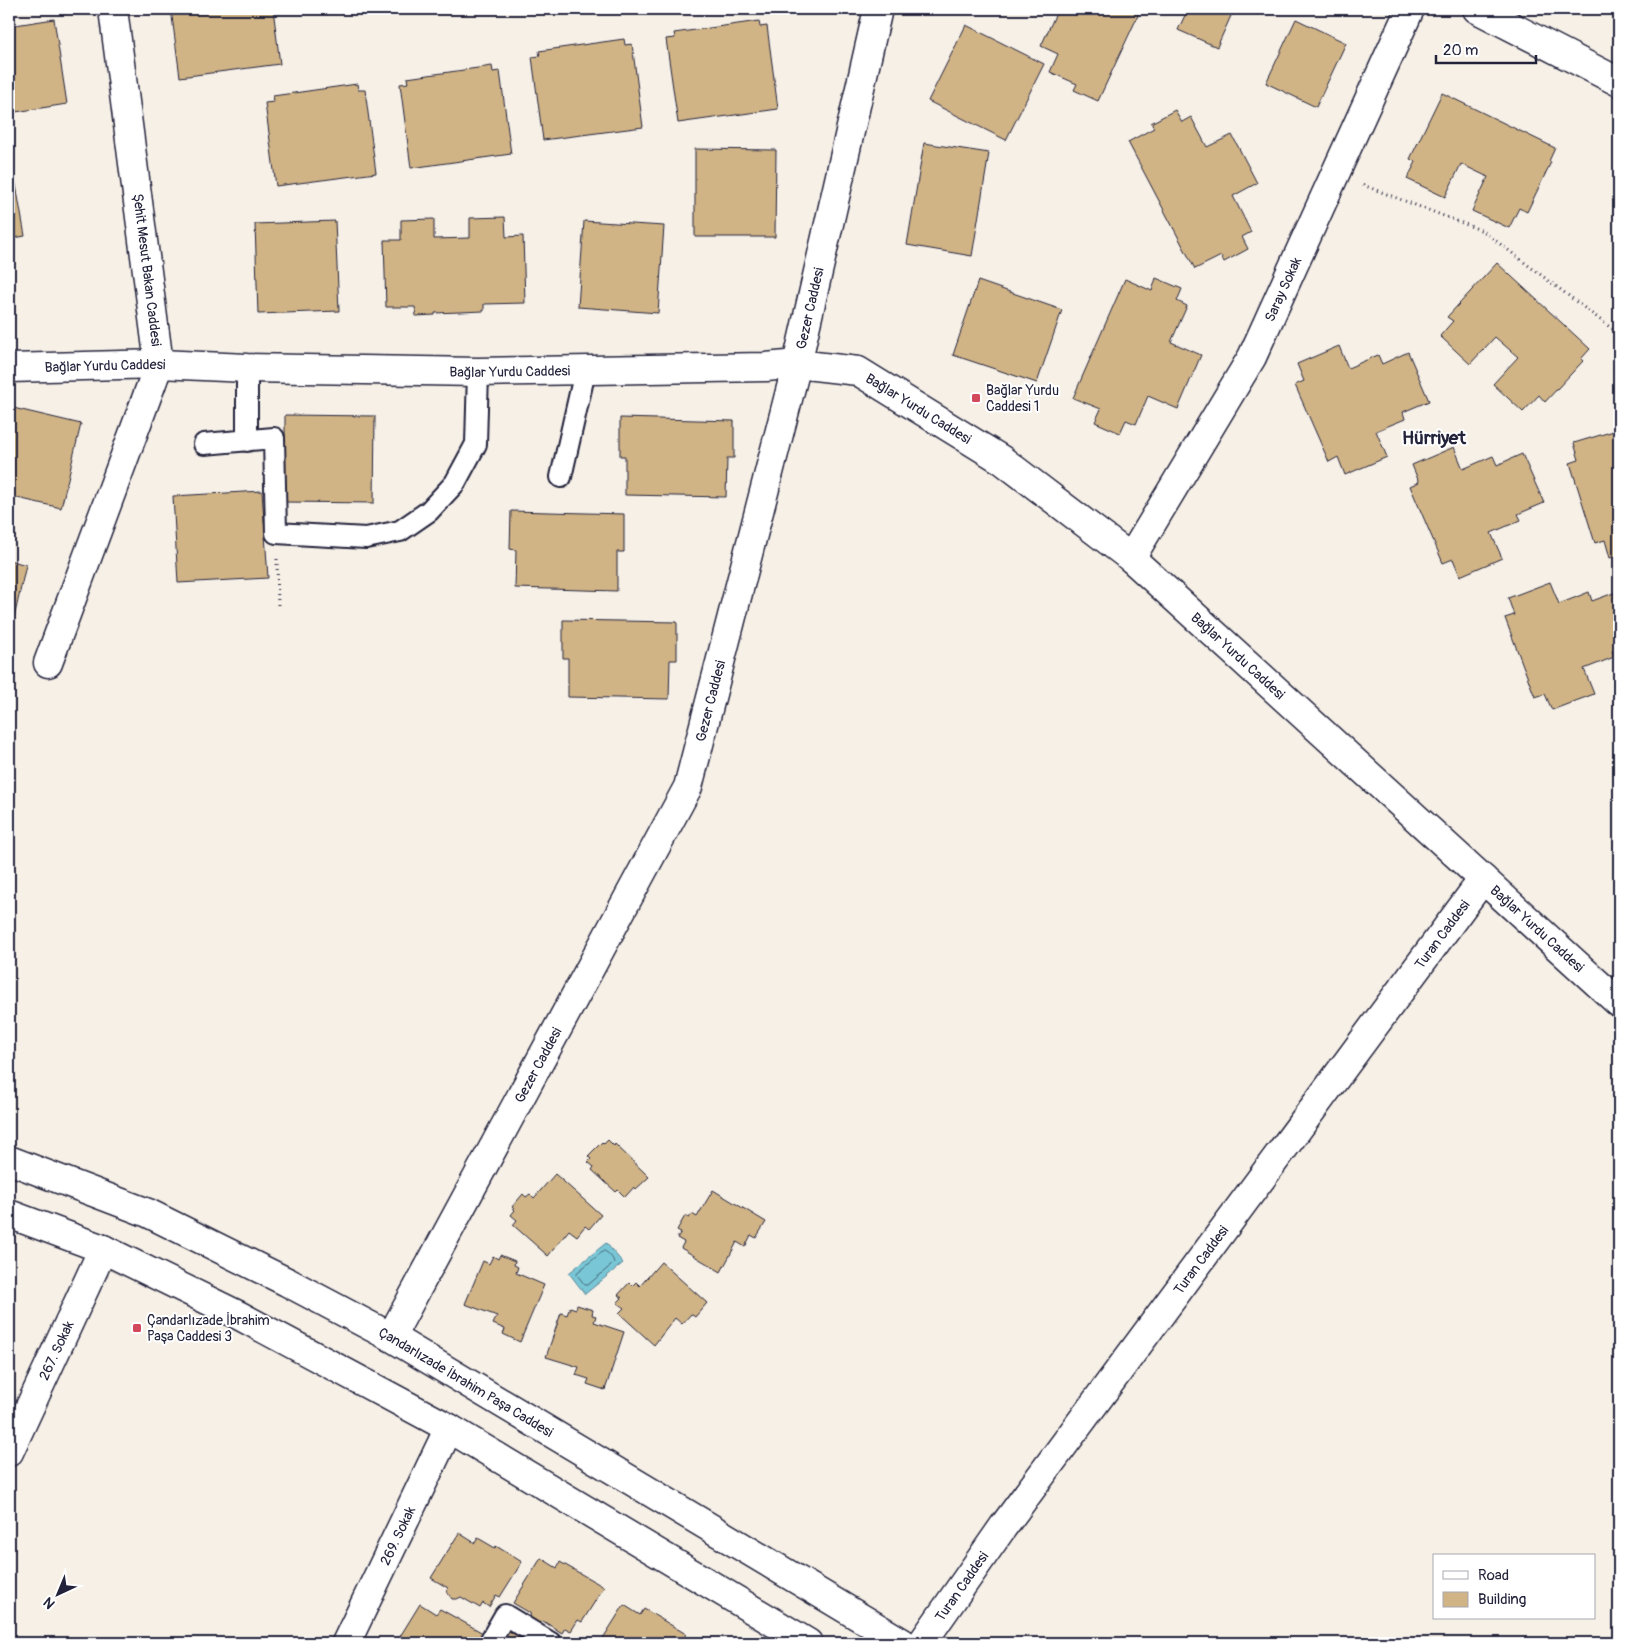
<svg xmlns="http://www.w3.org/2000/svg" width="1628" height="1652" font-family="Pangolin,sans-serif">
<rect width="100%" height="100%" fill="#f6f0e7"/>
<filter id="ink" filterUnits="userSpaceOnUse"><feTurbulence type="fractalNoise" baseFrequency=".02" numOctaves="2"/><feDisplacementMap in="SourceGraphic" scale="10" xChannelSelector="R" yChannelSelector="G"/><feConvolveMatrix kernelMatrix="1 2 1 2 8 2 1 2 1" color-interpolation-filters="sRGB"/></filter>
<g filter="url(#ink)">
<path fill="#79c7d6" stroke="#568598" d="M 606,1243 L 623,1263 L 585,1294 L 569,1273 Z"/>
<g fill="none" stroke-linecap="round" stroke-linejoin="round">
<path stroke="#456479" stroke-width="1" d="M 604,1251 C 608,1252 614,1259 614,1263 L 588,1285 L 585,1285 L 577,1275 L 577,1273 Z"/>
</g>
<path fill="#d1b486" stroke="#22223b" d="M 171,9 L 273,9 L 280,64 L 180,77 Z
M 1058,9 L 1141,9 L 1098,101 L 1074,90 L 1077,84 L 1050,72 L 1058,54 L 1041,46 Z
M 1188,9 L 1234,9 L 1217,47 L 1178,30 Z
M 54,19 L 67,104 L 9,113 L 9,26 Z
M 1296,19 L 1346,43 L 1316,107 L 1266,83 Z
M 759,21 L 760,27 L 767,26 L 778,109 L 678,123 L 666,39 L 675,38 L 674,33 Z
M 966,25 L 1044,64 L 1006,140 L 928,101 Z
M 624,39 L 625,45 L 632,44 L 643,127 L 543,140 L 532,57 L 540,56 L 539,51 Z
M 492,66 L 493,72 L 500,71 L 511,154 L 411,168 L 400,84 L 408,83 L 407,78 Z
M 357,84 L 358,90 L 365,90 L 376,173 L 276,186 L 265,103 L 274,102 L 273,96 Z
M 1442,93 L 1555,148 L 1549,161 L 1551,162 L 1527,212 L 1519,208 L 1509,228 L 1472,211 L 1488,177 L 1461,164 L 1445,197 L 1407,179 L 1416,162 L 1410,159 Z
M 1175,110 L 1182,122 L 1191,117 L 1207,147 L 1232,135 L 1257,183 L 1233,196 L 1251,232 L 1242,237 L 1248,249 L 1224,262 L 1221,256 L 1195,269 L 1128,142 L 1154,128 L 1151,123 Z
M 924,143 L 989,153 L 972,256 L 907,245 Z
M 695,149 L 776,150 L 775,237 L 695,237 Z
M 10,151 L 25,236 L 9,239 L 9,152 Z
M 505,217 L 506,237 L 523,236 L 525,303 L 484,304 L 484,311 L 435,313 L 435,315 L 416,316 L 415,307 L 386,307 L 384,240 L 401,240 L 401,220 L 434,219 L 434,239 L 470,238 L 470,218 Z
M 335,221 L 339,311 L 258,314 L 255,224 Z
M 584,221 L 664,226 L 658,313 L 578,307 Z
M 1497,263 L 1590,349 L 1581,359 L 1583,361 L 1545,402 L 1539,395 L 1523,412 L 1493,384 L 1518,357 L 1495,337 L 1470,364 L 1440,336 L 1453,321 L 1447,317 Z
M 1156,278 L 1182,289 L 1177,301 L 1187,306 L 1171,342 L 1201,355 L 1178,409 L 1148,396 L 1136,424 L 1126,420 L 1120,433 L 1095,422 L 1101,409 L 1073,398 L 1125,279 L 1152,291 Z
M 978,281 L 1062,310 L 1037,383 L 953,355 Z
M 1339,346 L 1348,368 L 1378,355 L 1382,364 L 1408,352 L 1429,401 L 1403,412 L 1405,419 L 1376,431 L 1387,457 L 1345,475 L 1338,457 L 1329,462 L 1295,385 L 1304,381 L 1297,364 Z
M 9,407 L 81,424 L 61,508 L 9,496 Z
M 285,415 L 375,416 L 374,503 L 285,502 Z
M 620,418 L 734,421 L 734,458 L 727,458 L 726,497 L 625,495 L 625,456 L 620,456 Z
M 1617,430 L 1619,436 L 1619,555 L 1610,558 L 1605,540 L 1595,543 L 1570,463 L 1579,460 L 1574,443 Z
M 1454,447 L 1463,469 L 1493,456 L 1497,465 L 1522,454 L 1544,503 L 1518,514 L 1521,520 L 1491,533 L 1502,558 L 1460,576 L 1453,559 L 1443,563 L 1410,486 L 1419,482 L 1412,465 Z
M 262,491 L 268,578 L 178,583 L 173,496 Z
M 511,511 L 624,514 L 624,552 L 617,552 L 617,591 L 515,588 L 516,550 L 510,549 Z
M 9,560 L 26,565 L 14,618 L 9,617 Z
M 1550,582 L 1559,604 L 1589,592 L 1592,601 L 1619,591 L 1619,648 L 1612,651 L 1614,657 L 1584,669 L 1594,694 L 1552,710 L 1545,694 L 1535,697 L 1505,618 L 1514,615 L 1508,598 Z
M 563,620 L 677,622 L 677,660 L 670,660 L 669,699 L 568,697 L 568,658 L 563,658 Z
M 608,1140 L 614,1146 L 615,1144 L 649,1177 L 636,1189 L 634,1187 L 625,1197 L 618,1190 L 616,1192 L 592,1170 L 594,1167 L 588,1162 L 591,1159 L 588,1156 L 602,1142 L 604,1144 Z
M 555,1174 L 601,1215 L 589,1229 L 585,1226 L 577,1236 L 569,1230 L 548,1256 L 513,1225 L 517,1220 L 511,1215 L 515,1210 L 512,1207 L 523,1194 L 526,1197 L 530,1194 L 534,1198 Z
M 713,1190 L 766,1222 L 756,1238 L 751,1235 L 745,1247 L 737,1242 L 721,1272 L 681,1248 L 684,1242 L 677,1238 L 681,1232 L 677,1230 L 685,1216 L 689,1218 L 692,1214 L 697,1217 Z
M 500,1255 L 515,1261 L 514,1265 L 518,1267 L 516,1273 L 544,1285 L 520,1342 L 503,1334 L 505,1329 L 493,1324 L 497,1316 L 465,1304 L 483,1261 L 489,1264 L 493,1256 L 498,1259 Z
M 661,1262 L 707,1303 L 695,1317 L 691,1314 L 682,1324 L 675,1318 L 654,1345 L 619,1313 L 624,1308 L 617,1303 L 622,1298 L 618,1295 L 629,1283 L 632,1286 L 636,1282 L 640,1286 Z
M 577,1305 L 593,1310 L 592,1315 L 596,1316 L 594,1322 L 624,1332 L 605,1390 L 587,1384 L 589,1379 L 576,1375 L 579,1367 L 546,1357 L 561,1313 L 567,1315 L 570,1307 L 576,1309 Z
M 459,1533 L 475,1543 L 478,1538 L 495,1548 L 496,1546 L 522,1562 L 500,1597 L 496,1595 L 489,1607 L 483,1603 L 480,1608 L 461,1597 L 457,1599 L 452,1599 L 447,1592 L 448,1588 L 431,1578 Z
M 541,1558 L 557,1568 L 560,1562 L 604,1587 L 582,1622 L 578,1620 L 571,1631 L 565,1628 L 562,1633 L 543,1621 L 539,1624 L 531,1621 L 530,1613 L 513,1603 Z
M 420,1604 L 436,1614 L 440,1609 L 483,1633 L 477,1643 L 396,1643 Z
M 624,1605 L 640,1615 L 644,1609 L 686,1634 L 681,1643 L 600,1643 Z
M 507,1630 L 524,1640 L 527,1635 L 541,1643 L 499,1643 Z"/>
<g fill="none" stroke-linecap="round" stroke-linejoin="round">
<defs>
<path id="service" d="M 247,368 L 247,441
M 204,444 L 274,438 L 276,533 L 366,538 L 400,531 L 429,511 L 455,483 L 476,444 L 478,372
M 561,477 L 585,371
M 489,1643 L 505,1615 L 551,1643"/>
<g id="minor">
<path d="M 1477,9 L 1619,82"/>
<path id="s1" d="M 1131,558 L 1252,357 L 1410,9"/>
<path d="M 48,663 L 159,364 L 113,9"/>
<path id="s2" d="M 391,1337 L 688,787 L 797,364 L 878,9"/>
<path id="s3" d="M 9,1452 L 103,1249"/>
<path id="s4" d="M 346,1643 L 449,1428"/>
<path id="s5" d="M 922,1643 L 1003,1527 L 1483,879"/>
</g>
<g id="tertiary">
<path id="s6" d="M 9,368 L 159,364 L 247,368 L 478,372 L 766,367 L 797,364 L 858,371 L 1002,460 L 1131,558 L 1619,1003"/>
</g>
<g id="secondary">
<path id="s7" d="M 9,1160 L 148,1213 L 287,1282 L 391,1337 L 903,1643"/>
<path d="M 9,1214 L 103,1249 L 240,1316 L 449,1428 L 808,1643"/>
</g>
</defs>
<use href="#service" stroke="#22223b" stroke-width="24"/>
<use href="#minor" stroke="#22223b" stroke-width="31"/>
<use href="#tertiary" stroke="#22223b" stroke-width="31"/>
<use href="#secondary" stroke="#22223b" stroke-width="31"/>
<path stroke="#22223b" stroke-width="3" stroke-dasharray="1 4" stroke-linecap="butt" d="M 1363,185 L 1483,231 L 1619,334
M 277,559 L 278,607"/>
<use href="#service" stroke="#fff" stroke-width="20"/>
<use href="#minor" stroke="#fff" stroke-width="28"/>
<use href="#tertiary" stroke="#fff" stroke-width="28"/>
<use href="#secondary" stroke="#fff" stroke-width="28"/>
</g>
</g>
<g fill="#d1495b" stroke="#fff" stroke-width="2">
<rect x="971" y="393" width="10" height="10" rx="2.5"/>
<rect x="132" y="1323" width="10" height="10" rx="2.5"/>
</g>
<g text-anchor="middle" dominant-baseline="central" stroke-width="4" stroke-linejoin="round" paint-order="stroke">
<g font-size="14" fill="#22223b" stroke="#fff">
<text transform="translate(147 270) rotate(83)">Şehit Mesut Bakan Caddesi</text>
<text stroke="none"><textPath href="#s1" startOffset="309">Saray Sokak</textPath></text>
<text stroke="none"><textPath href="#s2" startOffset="1119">Gezer Caddesi</textPath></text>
<text stroke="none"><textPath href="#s6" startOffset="96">Bağlar Yurdu Caddesi</textPath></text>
<text stroke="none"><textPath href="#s6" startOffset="501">Bağlar Yurdu Caddesi</textPath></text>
<text stroke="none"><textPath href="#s6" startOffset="921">Bağlar Yurdu Caddesi</textPath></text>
<text stroke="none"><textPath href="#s6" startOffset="1326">Bağlar Yurdu Caddesi</textPath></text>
<text stroke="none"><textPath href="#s2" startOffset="714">Gezer Caddesi</textPath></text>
<text stroke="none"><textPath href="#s6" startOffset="1731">Bağlar Yurdu Caddesi</textPath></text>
<text stroke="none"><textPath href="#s5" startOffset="879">Turan Caddesi</textPath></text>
<text stroke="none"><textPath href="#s2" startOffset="309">Gezer Caddesi</textPath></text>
<text stroke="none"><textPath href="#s5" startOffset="474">Turan Caddesi</textPath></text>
<text stroke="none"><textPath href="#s3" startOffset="112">267. Sokak</textPath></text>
<text stroke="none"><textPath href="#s7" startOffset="509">Çandarlızade İbrahim Paşa Caddesi</textPath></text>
<text stroke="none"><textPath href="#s4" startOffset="119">269. Sokak</textPath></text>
<text stroke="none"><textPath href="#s5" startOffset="69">Turan Caddesi</textPath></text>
</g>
<g font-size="14" fill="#22223b" stroke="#fff" text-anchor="start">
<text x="986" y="390">Bağlar Yurdu<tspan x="986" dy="16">Caddesi 1</tspan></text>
<text x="147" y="1320">Çandarlızade İbrahim<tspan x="147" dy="16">Paşa Caddesi 3</tspan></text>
</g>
<g font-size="19" font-weight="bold" fill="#22223b" stroke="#fff">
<text x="1434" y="438">Hürriyet</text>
</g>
</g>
<rect width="1628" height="1652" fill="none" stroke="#fff" stroke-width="30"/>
<rect x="15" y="15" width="1598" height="1622" fill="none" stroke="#22223b" stroke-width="2" filter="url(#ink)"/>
<rect x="1433" y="1554" width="162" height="65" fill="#ffffff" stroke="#a7a7b1"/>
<rect x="1443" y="1571" width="25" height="8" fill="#ffffff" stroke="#a7a7b1"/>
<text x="1478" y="1580" font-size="15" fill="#22223b">Road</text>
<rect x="1443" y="1592" width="25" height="15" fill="#d1b486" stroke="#a7a7b1"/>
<text x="1478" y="1604" font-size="15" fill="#22223b">Building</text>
<g transform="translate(58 1594) rotate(224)" stroke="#ffffff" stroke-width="4" paint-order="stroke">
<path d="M0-4L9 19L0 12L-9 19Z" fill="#22223b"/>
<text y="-8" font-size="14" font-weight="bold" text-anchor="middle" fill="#22223b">N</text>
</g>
<path d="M1436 55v8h100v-8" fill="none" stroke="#22223b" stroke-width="2.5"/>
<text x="1443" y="55" font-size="15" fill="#22223b" stroke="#ffffff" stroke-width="4" paint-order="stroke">20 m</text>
</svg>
